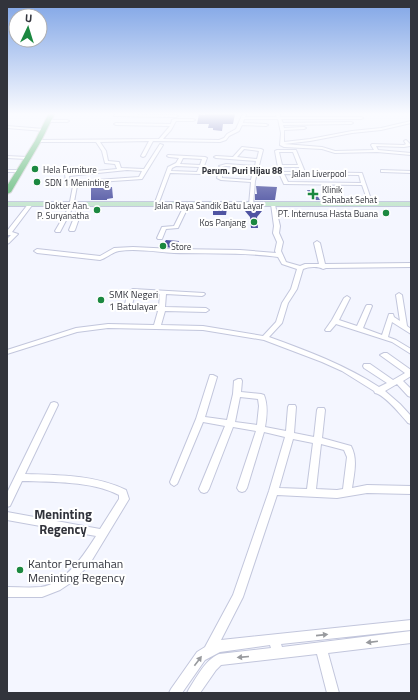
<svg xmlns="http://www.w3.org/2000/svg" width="418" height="700" font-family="'Titillium Web',sans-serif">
<rect width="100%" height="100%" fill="#f4f6ff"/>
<path fill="#4f54a2" d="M 205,113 L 235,114 L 233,124 L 223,124 L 222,131 L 213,130 L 213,128 L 208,128 L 209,124 L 197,124 L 199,114 L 205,115 Z
M 256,186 L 277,187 L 275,200 L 255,200 L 255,194 L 257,194 Z
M 112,187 L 113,198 L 107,199 L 107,200 L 91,200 L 91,188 Z
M 307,190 L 314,190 L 320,200 L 312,200 Z
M 213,208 L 227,208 L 226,215 L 213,215 Z
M 245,211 L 262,211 L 257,217 L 258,228 L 251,228 L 250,217 Z
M 166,240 L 179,241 L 176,248 L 161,247 Z"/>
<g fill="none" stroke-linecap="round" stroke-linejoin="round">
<defs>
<path id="minor" d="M 243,113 L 247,113 L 245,117 L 277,117 L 275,113 L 279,113 L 280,117 L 361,117 L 363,118 L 361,119 L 281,119 L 283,123 L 351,122 L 353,123 L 351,124 L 283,125 L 284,128 L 304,127 L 306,128 L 304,129 L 284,130 L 284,142 L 310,139 L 352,131 L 381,128 L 411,121 L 411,123 L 381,130 L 352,133 L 310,141 L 284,144 L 322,147 L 335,151 L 374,150 L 371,145 L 372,144 L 404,145 L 406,144 L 404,141 L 406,140 L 410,144 L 410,146 L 404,147 L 376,146 L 378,150 L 411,153 L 411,155 L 377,152 L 335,153 L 322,149 L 284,147 L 280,145 L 281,133 L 278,119 L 244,119 L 243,123 L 266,124 L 268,125 L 266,126 L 242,125 L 239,131 L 229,136 L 226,140 L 220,142 L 153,141 L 145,156 L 143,157 L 141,156 L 149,141 L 100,142 L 106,151 L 108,161 L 119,162 L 121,168 L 144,169 L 160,144 L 163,145 L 142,179 L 84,183 L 77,186 L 73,207 L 60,232 L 56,232 L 55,231 L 69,207 L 73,186 L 66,182 L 65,174 L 117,169 L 115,164 L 105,163 L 102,151 L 96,142 L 37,142 L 37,140 L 159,139 L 170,126 L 116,125 L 114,124 L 116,123 L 171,124 L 172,120 L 174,119 L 193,119 L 195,120 L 193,121 L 176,121 L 171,130 L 163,139 L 219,140 L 224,138 L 227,134 L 236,129 ZM 127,170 L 142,171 L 139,177 L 83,181 L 75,183 L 70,181 L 69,176 Z
M 115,114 L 176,115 L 178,116 L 176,117 L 114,116 Z
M 48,120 L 67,120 L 69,121 L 67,122 L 47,122 Z
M 7,126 L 44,129 L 46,130 L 44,131 L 7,128 Z
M 242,147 L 261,149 L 263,150 L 255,181 L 253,205 L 251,206 L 249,205 L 251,182 L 221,180 L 217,178 L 218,174 L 220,174 L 222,175 L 222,178 L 251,180 L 252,175 L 239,174 L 237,173 L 239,172 L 253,173 L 254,168 L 226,166 L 221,167 L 219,166 L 226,164 L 255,166 L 256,161 L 216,158 L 214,157 L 216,156 L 233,157 ZM 244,149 L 259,151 L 257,159 L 237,157 Z
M 277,150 L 296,150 L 305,172 L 362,173 L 373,205 L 371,206 L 369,205 L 362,185 L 284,184 L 279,173 L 275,151 ZM 279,152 L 293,152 L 298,165 L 282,165 ZM 282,167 L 299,167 L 300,172 L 283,172 ZM 284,174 L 359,175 L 361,183 L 288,182 Z
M 168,155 L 205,157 L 207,158 L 201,174 L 170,173 L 158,205 L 156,206 L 154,205 L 168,167 L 176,163 L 179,158 L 169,157 L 167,156 ZM 183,158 L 202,159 L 200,165 L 180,164 ZM 176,166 L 199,167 L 197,172 L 171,171 L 172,168 Z
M 7,156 L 27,157 L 29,158 L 27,159 L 7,158 Z
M 7,170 L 19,170 L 21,171 L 19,172 L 7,172 Z
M 381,170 L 411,171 L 411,173 L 383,172 L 381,172 Z
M 29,203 L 33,204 L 12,232 L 18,234 L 9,243 L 7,244 L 7,239 L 11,235 L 7,235 L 7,231 Z
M 80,203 L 84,204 L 75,230 L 74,231 L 70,231 L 69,230 Z
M 185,204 L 189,205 L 178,228 L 166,229 L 162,239 L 158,239 L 157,238 L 162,227 L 174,226 Z
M 271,204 L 275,205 L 280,226 L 279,233 L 283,242 L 281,251 L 286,262 L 300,266 L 305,264 L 319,264 L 314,243 L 317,241 L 320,243 L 325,264 L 411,263 L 411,267 L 326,268 L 323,269 C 318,266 308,267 303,269 L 297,289 L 288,303 L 282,323 L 269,337 C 308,351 345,365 379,387 L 387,383 L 364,368 L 363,366 L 364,364 L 370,364 L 393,380 L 405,373 L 380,355 L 384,353 L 387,353 L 411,370 L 411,376 L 403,381 L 411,389 L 411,397 L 408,396 L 397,384 L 385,391 L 400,404 L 411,416 L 411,424 L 408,423 C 401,415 385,395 375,393 L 374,391 L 342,371 L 322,362 L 264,340 L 203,330 L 108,328 L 77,332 L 7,354 L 7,350 L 76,328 L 108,324 L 154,325 L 158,311 L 130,309 L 128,308 L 125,305 C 126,299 127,291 133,289 L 204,293 L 205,294 L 204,295 L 202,296 L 166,294 L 165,307 L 206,308 L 209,310 L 206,312 L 165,311 L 161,325 L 203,326 L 263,336 L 276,322 L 282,303 L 291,289 L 297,269 L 282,264 L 278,257 C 243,252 209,254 174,253 C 156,252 137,248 119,251 C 112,252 107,258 100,260 L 37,253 L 34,251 L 37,249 L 100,256 L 114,248 L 133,247 L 174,249 L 240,250 L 276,253 L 275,251 L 277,242 L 273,233 L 274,226 ZM 135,293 L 160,294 L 159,307 L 132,305 Z
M 399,293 L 402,295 L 407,326 L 411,329 L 411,334 L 392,322 L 388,337 L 396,340 L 411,349 L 411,354 L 392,342 L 336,324 L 330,331 L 326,331 L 325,330 L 332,320 L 344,298 L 347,296 L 350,298 L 339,320 L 357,326 L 366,306 L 367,305 L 371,305 L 372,306 L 363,328 L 382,335 L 389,314 L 393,314 L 394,317 L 400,321 L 396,295 Z
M 210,375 L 213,375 L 217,377 L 205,417 L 227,420 L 233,394 L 234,381 L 238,379 L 241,379 L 242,381 L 241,392 L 261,394 L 264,395 C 268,405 267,416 265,427 L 286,431 L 288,407 L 289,405 L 295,405 L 296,407 L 294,433 L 314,437 L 317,410 L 318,408 L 324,408 L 325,410 L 322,438 L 351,446 C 358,459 354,474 352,488 L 367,485 L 411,486 L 411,494 L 367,493 L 337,498 L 277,495 L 243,597 L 221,640 L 411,620 L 411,630 L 281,644 L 282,647 L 411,631 L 411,643 L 328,653 L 339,693 L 327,693 L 317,654 L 221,665 L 216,670 L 200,693 L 187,693 L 189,689 C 197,677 205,660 219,654 L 271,648 L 270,645 L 220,652 L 205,660 L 182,693 L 169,693 L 171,689 L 197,652 L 205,647 L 233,595 L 269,491 L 285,437 L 264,432 L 247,488 L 245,491 L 242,492 L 239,491 L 237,488 L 256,431 L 233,427 L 209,489 L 207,492 L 204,493 L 201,492 L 199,489 L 225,426 L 203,422 L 178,482 L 177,484 L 174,486 L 171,484 L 170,482 L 196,419 ZM 240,397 L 258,399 L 259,406 L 257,425 L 235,422 ZM 293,439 L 313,443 L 307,489 L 279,488 ZM 321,444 L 344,450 L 347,457 L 343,489 L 337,490 L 316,489 Z
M 54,402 L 57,403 L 58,405 L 25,474 C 59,475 96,475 126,490 L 129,499 L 89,565 L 72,582 L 60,590 L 42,597 L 7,597 L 7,587 C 18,587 30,588 41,587 C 65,584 84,555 96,536 L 7,520 L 7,512 L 100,529 L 119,499 L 119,495 C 92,481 52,482 22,481 L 10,506 L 7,507 L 7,493 L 50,405 L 51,403 Z"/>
<path id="secondary" d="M 7,202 L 411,202 L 411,206 L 7,206 Z"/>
<path id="trunk" d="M 49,113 L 55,113 L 41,141 L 11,192 L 7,194 L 7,186 L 35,141 Z"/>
</defs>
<use href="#minor" stroke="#c2c6dc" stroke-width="2"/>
<use href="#secondary" stroke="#c2c6dc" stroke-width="2"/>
<use href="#trunk" stroke="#d2d2d4" stroke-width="2"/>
<use href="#minor" fill="#fff" fill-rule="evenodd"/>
<use href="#secondary" fill="#c5e6ce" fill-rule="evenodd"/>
<use href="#trunk" fill="#66bc7c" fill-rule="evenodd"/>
</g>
<defs><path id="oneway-solid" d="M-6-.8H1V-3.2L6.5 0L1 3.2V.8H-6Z"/></defs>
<g fill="#989a9e">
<use href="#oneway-solid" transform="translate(322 635) rotate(-6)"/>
<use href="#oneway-solid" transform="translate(372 642) rotate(173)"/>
<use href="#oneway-solid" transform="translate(243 657) rotate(175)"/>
<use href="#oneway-solid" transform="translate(198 661) rotate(-53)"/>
</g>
<linearGradient id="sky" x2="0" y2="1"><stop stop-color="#80a5e6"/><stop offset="0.54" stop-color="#fafbff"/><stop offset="1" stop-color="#fafbff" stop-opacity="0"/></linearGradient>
<rect width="418" height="211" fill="url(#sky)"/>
<g fill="#1b8840" stroke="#fff" stroke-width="1.5">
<circle cx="35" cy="169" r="4"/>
<circle cx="37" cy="182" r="4"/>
<path d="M311 188h4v4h4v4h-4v4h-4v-4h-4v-4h4z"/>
<circle cx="97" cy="210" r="4"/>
<circle cx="386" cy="213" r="4"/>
<circle cx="254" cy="222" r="4"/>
<circle cx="163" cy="246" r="4"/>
<circle cx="101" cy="300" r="4"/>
<circle cx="20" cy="570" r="4"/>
</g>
<g text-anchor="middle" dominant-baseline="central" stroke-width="4" stroke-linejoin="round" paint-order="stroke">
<g font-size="9" fill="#32343c" stroke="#fff" text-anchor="start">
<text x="43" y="169">Hela Furniture</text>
<text x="45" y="182">SDN 1 Meninting</text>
<text x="322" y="189">Klinik<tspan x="322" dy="10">Sahabat Sehat</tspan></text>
<text x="89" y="205" text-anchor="end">Dokter Aan.<tspan x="89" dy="10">P. Suryanatha</tspan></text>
<text x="378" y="213" text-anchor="end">PT. Internusa Hasta Buana</text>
<text x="246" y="222" text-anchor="end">Kos Panjang</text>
<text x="171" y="246">Store</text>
</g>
<g font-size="9" font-weight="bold" fill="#32343c" stroke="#fff">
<text x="242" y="170">Perum. Puri Hijau 88</text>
</g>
<g font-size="9" fill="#32343c" stroke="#fff">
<text x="319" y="173">Jalan Liverpool</text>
<text x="209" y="205">Jalan Raya Sandik Batu Layar</text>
</g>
<g font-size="10" fill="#32343c" stroke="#fff" text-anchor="start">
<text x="109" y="294">SMK Negeri<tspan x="109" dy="12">1 Batulayar</tspan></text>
</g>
<g font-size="12" fill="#32343c" stroke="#fff" text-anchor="start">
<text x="28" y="563">Kantor Perumahan<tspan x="28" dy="14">Meninting Regency</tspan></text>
</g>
<g font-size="13" font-weight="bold" fill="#32343c" stroke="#fff">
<text x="63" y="514">Meninting<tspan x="63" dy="15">Regency</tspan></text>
</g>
</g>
<rect width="418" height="700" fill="none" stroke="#32343c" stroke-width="16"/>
<g transform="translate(28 28) rotate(4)"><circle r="19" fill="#ffffff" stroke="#adaeb1"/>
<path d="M0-3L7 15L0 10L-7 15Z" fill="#1b8840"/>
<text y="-6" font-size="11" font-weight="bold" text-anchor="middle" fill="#32343c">U</text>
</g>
</svg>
